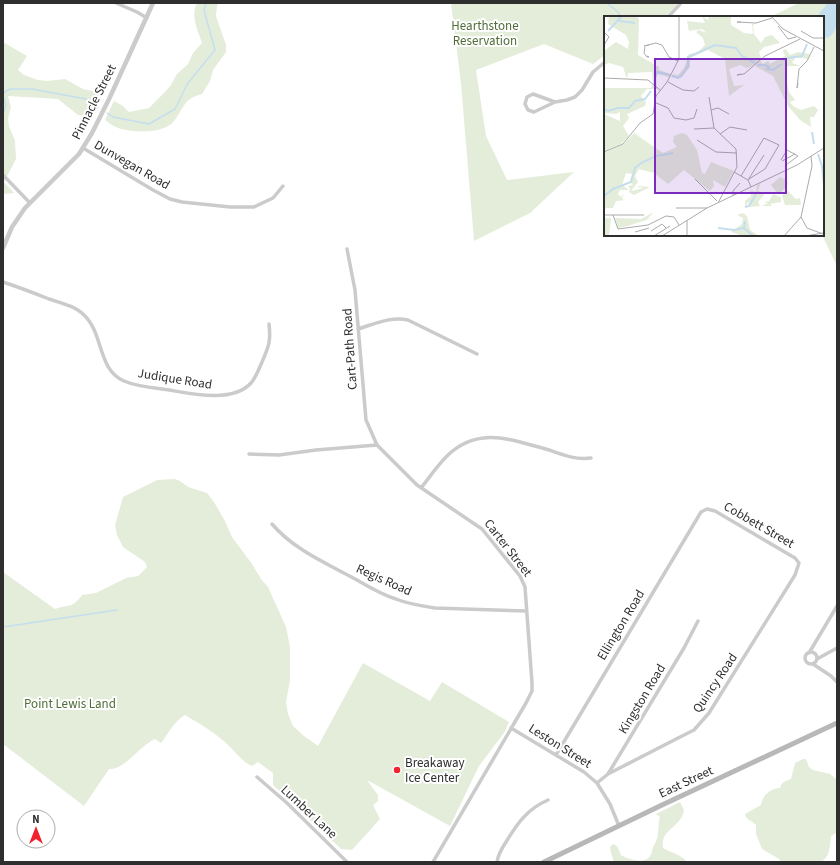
<svg xmlns="http://www.w3.org/2000/svg" width="840" height="865" font-family="'Source Sans 3',sans-serif">
<rect width="100%" height="100%" fill="#fff"/>
<path fill="#e4edda" d="M 197,3 L 219,3 L 217,6 L 216,16 L 226,45 L 226,52 L 213,70 L 210,81 L 202,94 C 183,99 185,107 174,121 C 164,134 133,133 118,128 C 113,126 109,123 105,120 L 114,101 L 123,106 L 129,112 L 149,108 L 165,92 L 171,85 L 177,74 L 188,64 L 193,53 L 202,43 C 198,31 190,15 197,3 Z
M 451,3 L 678,3 L 665,17 L 605,17 L 605,55 L 593,64 L 544,44 L 476,70 L 486,136 L 507,180 L 574,172 L 530,213 L 474,241 L 461,83 Z
M 799,3 L 837,3 L 837,266 L 822,235 L 823,17 L 770,17 Z
M 3,42 L 27,56 L 18,70 L 24,75 L 38,80 L 47,81 L 65,79 L 83,89 L 97,92 L 100,96 L 95,113 L 90,116 L 78,115 L 58,99 L 8,96 L 11,107 L 8,119 L 9,126 L 15,141 L 16,159 L 4,182 L 14,193 L 3,194 Z
M 175,479 L 180,481 L 188,487 L 207,493 L 214,502 L 225,521 L 232,537 L 252,564 L 261,579 L 268,587 L 286,627 L 290,647 L 290,680 L 286,702 L 288,714 L 293,726 L 304,736 L 318,746 L 363,663 L 430,701 L 442,682 L 509,722 L 504,733 L 479,766 L 450,826 L 367,780 L 378,795 L 378,801 L 373,805 L 380,819 L 352,850 L 341,849 L 273,785 L 273,773 L 258,762 L 252,766 C 242,762 237,753 229,746 C 216,733 200,724 185,715 C 174,721 168,734 161,743 L 155,739 C 139,746 125,770 109,769 L 84,806 L 3,744 L 3,572 L 55,609 C 69,604 72,609 82,595 L 96,593 L 126,578 L 138,576 L 147,567 L 145,562 L 123,547 L 117,535 L 115,525 L 123,497 L 157,480 Z
M 803,759 L 806,759 L 809,767 L 813,770 L 830,774 L 835,778 L 837,779 L 837,832 L 831,836 C 830,846 830,857 821,862 L 781,862 L 779,859 L 762,849 L 756,834 L 756,825 L 751,821 L 749,820 L 746,817 L 745,814 L 761,805 C 763,795 769,789 780,788 C 782,782 785,781 791,779 L 795,763 Z
M 680,802 L 684,810 C 681,829 660,828 663,848 C 671,853 681,854 687,862 L 614,862 L 611,853 L 610,847 L 613,844 L 617,846 L 621,855 C 628,859 644,865 650,856 C 652,854 652,850 653,847 C 656,842 658,838 658,832 C 659,827 658,822 660,817 L 656,814 Z"/>
<path fill="#c5deee" d="M 826,3 L 837,3 C 837,15 840,38 823,38 L 823,17 L 819,17 L 819,13 L 825,7 Z"/>
<g fill="none" stroke-linecap="round" stroke-linejoin="round">
<path stroke="#c5deee" stroke-width="1.5" d="M 607,3 L 619,13 L 621,17
M 3,93 L 10,89 L 32,89 L 86,99 L 98,108
M 3,96 L 6,105 L 3,115
M 107,113 L 113,117 L 149,124 L 175,109 L 188,83 L 215,50 L 204,10 L 206,3
M 3,627 L 117,610"/>
<path stroke="#cbcbcb" stroke-width="3.5" d="M 116,3 L 137,12 L 147,18
M 668,17 L 681,3
M 555,102 L 533,94 L 527,97 L 525,104 L 528,110 L 534,112 L 555,102 L 567,100 L 575,97 L 582,90 L 593,72 L 605,62
M 83,148 L 153,190 L 170,199 L 182,202 L 230,207 L 254,207 L 273,198 L 283,186
M 3,175 L 30,203
M 347,249 L 355,290 L 366,420 L 377,445
M 3,282 C 18,287 34,293 49,299 C 61,303 75,306 84,315 C 104,334 97,369 124,381 C 138,387 155,388 169,390 C 192,394 233,403 251,383 C 256,377 259,369 262,362 C 269,346 271,341 269,324
M 358,329 C 374,324 392,316 408,320 L 477,354
M 249,454 L 279,455 L 316,450 L 377,445 L 417,485 L 482,529 L 520,576 L 525,587 L 532,683 L 532,691 L 526,703 L 433,862
M 421,488 C 429,478 437,466 446,457 C 478,425 512,440 549,450 C 563,455 576,460 591,458
M 272,524 C 294,550 328,564 357,580 C 369,587 382,595 396,599 C 408,604 422,606 435,608 L 526,611
M805 658a6 6 0 1 1 12 0a6 6 0 1 1-12 0Z
M 809,653 L 837,606
M 817,659 L 837,648
M 813,664 L 831,676 L 837,682
M 511,728 L 584,772 L 597,783 L 610,804 L 619,826
M 556,755 L 701,512 L 707,509 L 715,511 L 795,558 L 799,563 L 795,575 L 709,713 L 694,730 L 682,736 L 608,774
M 257,777 L 287,803 L 347,862
M 597,783 L 608,774 L 684,648 L 698,621
M 497,862 C 498,855 502,848 506,842 C 517,824 527,809 548,800"/>
<path stroke="#cbcbcb" stroke-width="4.5" d="M 3,248 L 12,227 L 25,208 L 79,154 L 92,133 L 110,97 L 153,3"/>
<path stroke="#b8b8b8" stroke-width="5" d="M 544,862 L 662,805 L 837,723"/>
</g>
<circle fill="#f3222f" stroke="#fff" stroke-width="1.5" cx="397" cy="770" r="4"/>
<g text-anchor="middle" dominant-baseline="central" stroke-width="4" stroke-linejoin="round" paint-order="stroke">
<g font-size="13" fill="#506d38" stroke="#fff">
<text x="485" y="26">Hearthstone<tspan x="485" dy="15">Reservation</tspan></text>
<text x="70" y="704">Point Lewis Land</text>
</g>
<g font-size="13" fill="#2e2e2e" stroke="#fff">
<text transform="translate(94 102) rotate(-63)">Pinnacle Street</text>
<text transform="translate(132 165) rotate(30)">Dunvegan Road</text>
<text transform="translate(350 349) rotate(-94)">Cart-Path Road</text>
<text transform="translate(175 379) rotate(9)">Judique Road</text>
<text transform="translate(759 525) rotate(30)">Cobbett Street</text>
<text transform="translate(508 548) rotate(52)">Carter Street</text>
<text transform="translate(384 580) rotate(24)">Regis Road</text>
<text transform="translate(621 625) rotate(-59)">Ellington Road</text>
<text transform="translate(715 683) rotate(-56)">Quincy Road</text>
<text transform="translate(642 699) rotate(-59)">Kingston Road</text>
<text transform="translate(560 746) rotate(32)">Leston Street</text>
<text transform="translate(686 782) rotate(-25)">East Street</text>
<text transform="translate(309 812) rotate(43)">Lumber Lane</text>
</g>
<g font-size="13" fill="#2e2e2e" stroke="#fff" text-anchor="start">
<text x="405" y="763">Breakaway<tspan x="405" dy="15">Ice Center</tspan></text>
</g>
</g>
<g transform="translate(604 16)">
<rect width="220" height="220" fill="#fff"/>
<path d="M 5,0 L 32,0 L 35,3 L 34,39 L 55,51 L 55,54 L 67,58 L 65,61 L 52,58 L 53,73 L 43,73 L 37,80 L 42,86 L 41,90 L 23,98 L 25,102 L 19,110 L 25,120 L 17,128 L 0,136 L 0,98 L 16,105 L 16,96 L 12,98 L 0,97 L 0,72 L 47,72 L 49,66 L 48,56 L 24,57 L 23,63 L 19,51 L 5,47 L 0,49 L 0,35 L 12,26 L 24,33 L 25,26 L 22,19 L 4,8 ZM 98,0 L 104,4 L 105,0 L 127,0 L 127,9 L 140,17 L 149,18 L 148,8 L 153,7 L 149,9 L 150,18 L 157,27 L 161,21 L 168,19 L 176,27 L 160,31 L 155,36 L 157,42 L 151,49 L 143,52 L 136,49 L 125,53 L 130,70 L 140,69 L 125,80 L 121,43 L 104,34 L 86,42 L 86,51 L 77,62 L 67,61 L 69,58 L 74,59 L 80,52 L 85,38 L 93,37 L 101,29 L 99,22 L 92,16 L 95,14 L 103,17 L 98,13 L 85,15 L 83,5 L 101,7 ZM 182,33 L 186,39 L 194,36 L 206,38 L 204,43 L 192,41 L 188,47 L 197,50 L 184,50 L 181,57 L 185,76 L 191,84 L 186,86 L 189,90 L 197,94 L 210,90 L 214,94 L 210,101 L 206,101 L 207,111 L 196,104 L 184,90 L 169,60 L 151,50 L 156,45 L 159,48 L 164,45 L 166,48 L 181,40 L 179,34 ZM 30,117 L 59,137 L 73,131 L 69,126 L 70,120 L 78,117 L 83,119 L 93,134 L 98,157 L 101,158 L 107,146 L 130,155 L 121,171 L 109,164 L 110,170 L 106,175 L 80,154 L 64,168 L 50,157 L 35,153 L 31,160 L 34,166 L 27,175 L 40,172 L 33,171 L 35,170 L 46,171 L 30,179 L 25,176 L 26,173 L 24,170 L 29,169 L 26,165 L 28,158 L 22,157 L 18,169 L 25,174 L 16,174 L 14,178 L 17,181 L 20,178 L 18,183 L 21,184 L 12,185 L 9,192 L 2,192 L 0,196 L 0,137 L 20,128 ZM 176,161 L 183,164 L 184,168 L 175,179 L 167,169 ZM 157,167 L 154,174 L 160,179 L 154,186 L 156,190 L 144,191 L 145,185 L 141,191 L 141,185 L 147,180 L 146,174 L 152,176 L 153,169 ZM 182,173 L 192,183 L 196,182 L 197,189 L 181,189 L 178,180 ZM 169,178 L 177,181 L 177,186 L 166,188 L 168,190 L 158,190 L 164,187 L 160,186 L 165,185 ZM 50,196 L 43,203 L 51,201 L 24,210 L 14,212 L 11,202 L 37,203 ZM 139,197 L 143,200 L 146,214 L 155,220 L 139,220 L 127,216 L 138,208 L 139,202 L 133,199 ZM 0,198 L 1,202 L 7,202 L 5,220 L 0,220 Z" fill="#e4edda"/>
<path fill="none" stroke="#c5deee" stroke-width="2" d="M 15,5 L 31,7M 4,15 L 18,0M 183,42 L 198,40 L 203,28M 153,49 L 161,49 L 165,51 L 163,53 L 169,54 L 178,48M 68,60 L 74,62 L 78,59 L 84,50 L 84,41 L 111,29 L 132,32 L 138,40 L 151,47M 50,66 L 53,56 L 66,59M 0,93 L 4,95 L 14,92 L 25,92 L 31,85 L 41,83 L 47,75M 208,116 L 210,128M 214,138 L 218,150 L 220,169M 0,180 L 9,173 L 27,166 L 31,152 L 37,147 L 52,140 L 69,137M 141,191 L 145,190 L 152,178M 141,205 L 140,212 L 149,220M 114,212 L 130,214 L 140,212"/>
<path fill="none" stroke="#ababab" stroke-width="1" d="M 167,0 L 179,13 L 220,35M 137,6 L 133,6 L 152,7 L 168,2M 174,10 L 184,23 L 192,21M 197,15 L 209,22 L 220,22M 0,16 L 5,21 L 0,29M 45,29 L 40,30 L 52,27 L 58,29 L 65,41 L 74,45M 41,31 L 40,37 L 43,41 L 45,41 L 43,40M 137,58 L 133,59 L 140,58 L 161,40 L 196,23M 0,62 L 44,64 L 56,74M 64,66 L 79,74 L 90,75 L 95,71M 194,67 L 193,72 L 195,53 L 203,45 L 210,31M 105,81 L 110,112M 50,86 L 64,92 L 70,102 L 82,104 L 90,102 L 93,93M 107,94 L 114,92 L 125,98M 90,113 L 110,112 L 132,133 L 133,151 L 114,187M 116,118 L 126,111 L 143,114M 93,124 L 112,136 L 133,137M 0,136 L 19,128 L 36,107 L 49,98 L 52,80 L 63,66 L 75,43 L 75,0M 177,144 L 183,134 L 194,140 L 182,149M 178,145 L 191,138M 130,156 L 144,164 L 147,171M 137,160 L 160,122 L 175,129 L 161,153 L 145,163M 91,163 L 113,185M 144,164 L 160,139M 129,180 L 129,175 L 136,167M 72,192 L 103,192M 1,199 L 40,199M 9,199 L 14,213 L 44,209M 197,201 L 203,212 L 219,218M 83,204 L 83,220M 44,209 L 62,200 L 70,201 L 75,209M 47,215 L 58,208 L 62,212M 31,216 L 45,212M 50,220 L 66,210M 58,220 L 103,192 L 193,149 L 220,132M 180,220 L 197,201 L 208,150 L 207,140M 201,220 L 219,217"/>
<path fill="#7b2cbf" fill-opacity="0.15" stroke="#7b2cbf" stroke-width="2" d="M 51,43 L 182,43 L 182,177 L 51,177 Z"/>
<rect width="220" height="220" fill="none" stroke="#2e2e2e" stroke-width="2"/>
</g>
<rect width="840" height="865" fill="none" stroke="#2e2e2e" stroke-width="8"/>
<g transform="translate(36 829)"><circle r="19" fill="#ffffff" stroke="#ababab"/>
<path d="M0-3L7 15L0 10L-7 15Z" fill="#f3222f"/>
<text y="-6" font-size="11" font-weight="bold" text-anchor="middle" fill="#2e2e2e">N</text>
</g>
</svg>
